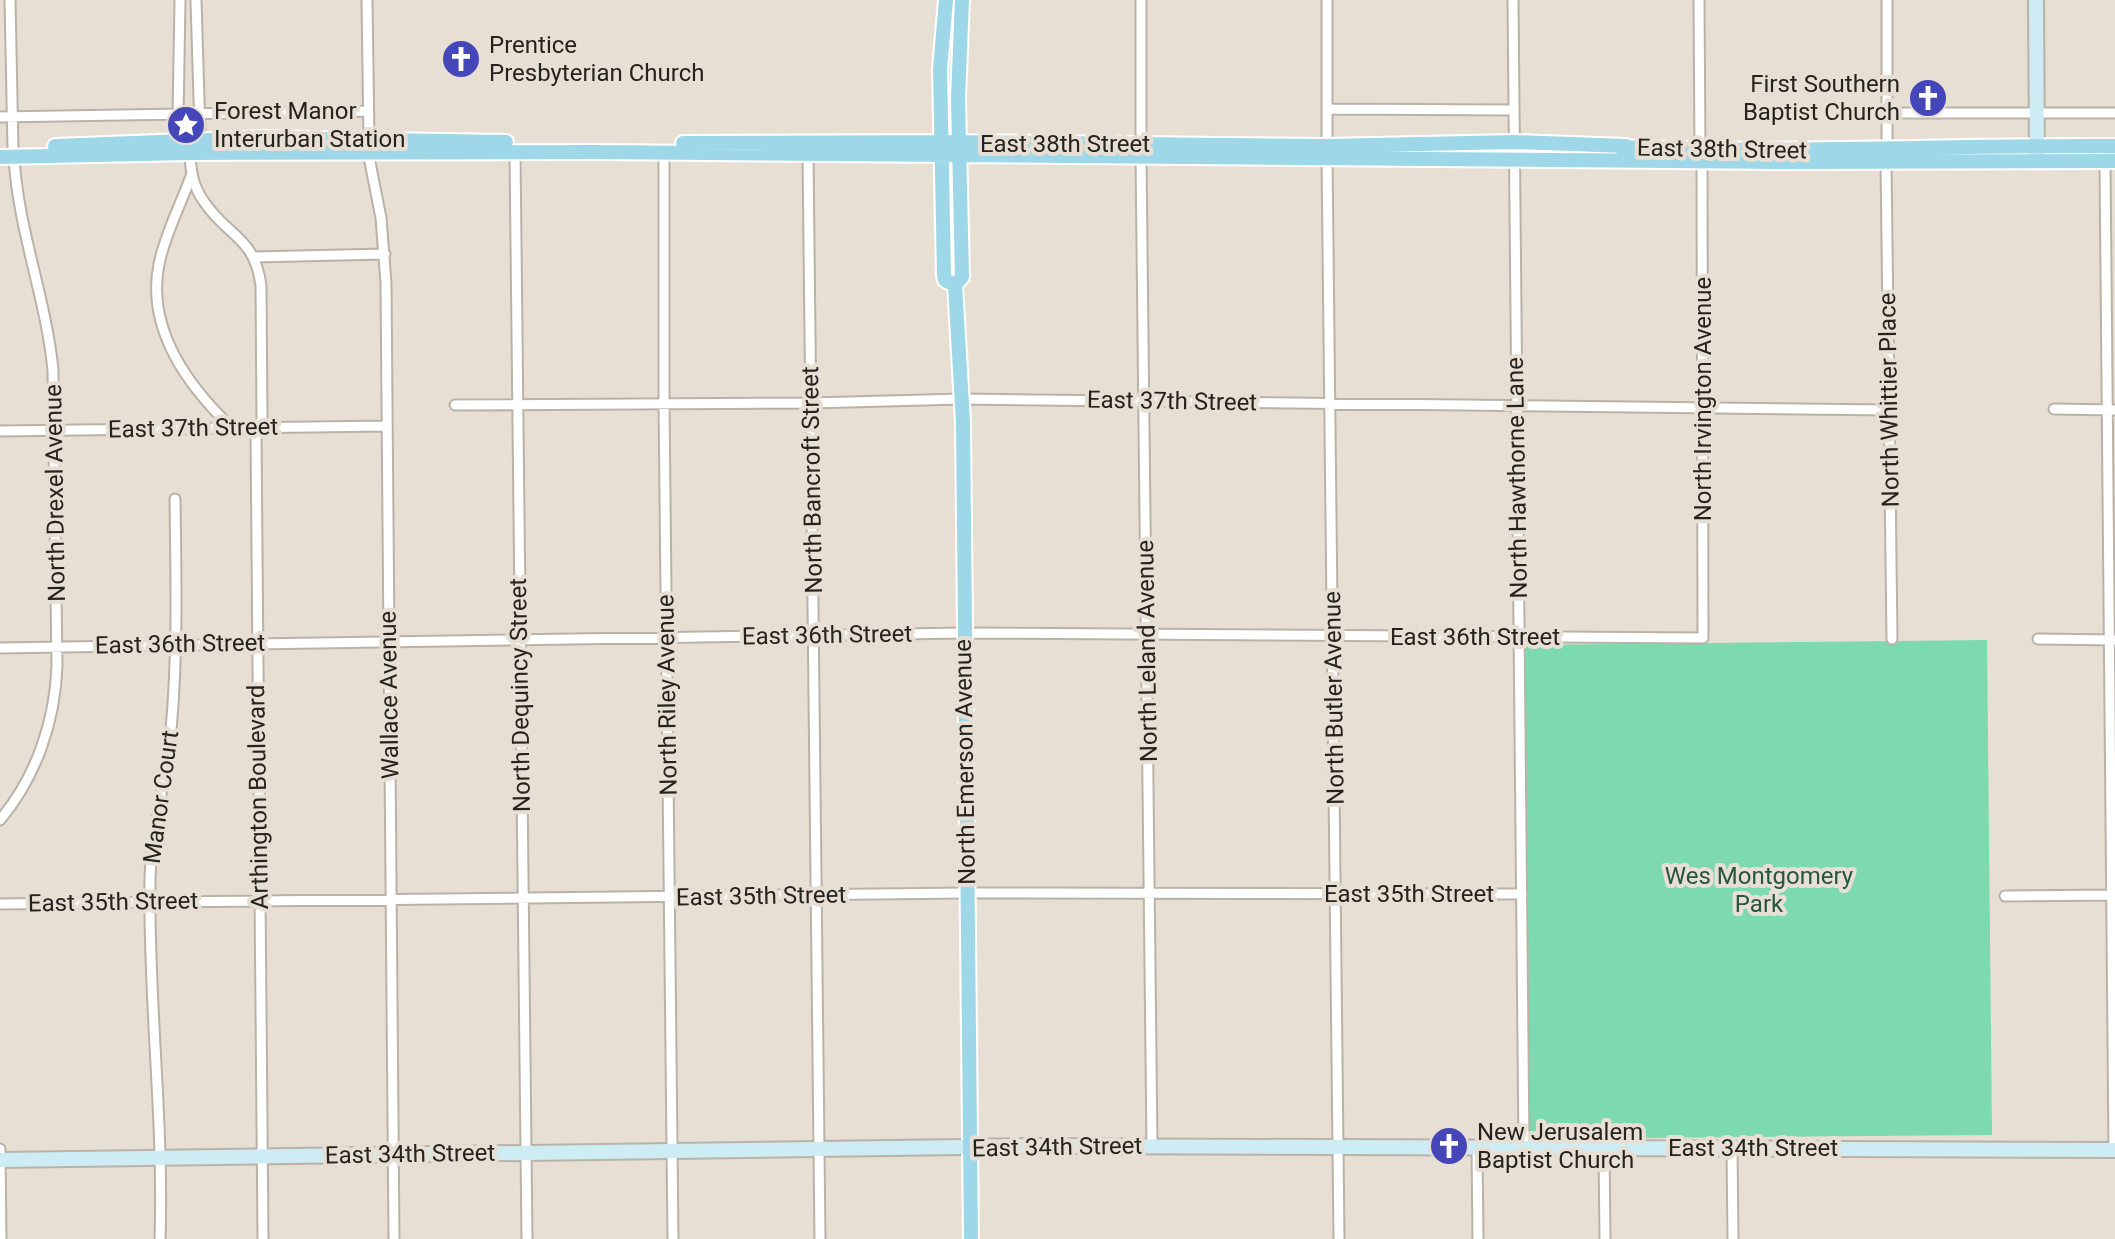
<svg xmlns="http://www.w3.org/2000/svg" width="2115" height="1239" font-family="Roboto,sans-serif">
<rect width="100%" height="100%" fill="#e8dfd4"/>
<path fill="#7cd9b0" d="M 1987,640 L 1992,1135 L 1530,1139 L 1525,645 Z"/>
<g fill="none" stroke-linecap="round" stroke-linejoin="round">
<defs>
<path id="street" d="M 10,0 L 13,149
M 180,0 L 178,119 L 180,132 L 190,140
M 367,0 L 369,139
M 1141,0 L 1141,144
M 1327,0 L 1327,146
M 1513,0 L 1524,1148
M 1699,0 L 1700,151
M 1887,0 L 1887,150
M 1327,109 L 1514,110
M 1887,113 L 2115,113
M 0,117 L 368,111
M 190,140 L 200,132 L 196,0
M 190,148 C 190,168 192,186 205,203 C 228,237 255,237 261,286 L 262,419 L 256,434 L 263,1239
M 368,152 L 381,218 L 386,283 L 394,1239
M 515,152 L 527,1239
M 664,152 L 664,404 L 673,1239
M 808,154 L 820,1239
M 1141,155 L 1152,1146
M 1327,156 L 1339,1239
M 2105,161 L 2114,1150
M 1886,162 L 1892,639
M 191,176 C 181,204 165,234 159,264 C 146,329 187,385 231,427
M 253,257 L 385,254
M 455,405 L 811,403 L 962,399 L 1889,410
M 2054,409 L 2115,410
M 0,431 L 387,426
M 2038,639 L 2115,640
M 0,648 L 963,633 L 1703,638 L 1702,161
M 0,820 C 36,777 55,722 57,666 L 53,370 C 46,298 18,230 14,157
M 2005,896 L 2114,895
M 0,904 L 966,893 L 1522,894
M 1477,1148 L 1478,1239
M 1604,1148 L 1605,1239
M 1732,1148 L 1733,1239
M 0,1149 L 1,1239
M 160,1239 C 164,1119 148,1000 150,880 C 151,829 166,781 171,730 C 178,653 176,576 175,499"/>
<path id="secondary" d="M 2036,0 L 2037,156
M 0,1160 L 1036,1146 L 2115,1150"/>
<path id="primary" d="M 946,0 L 940,69 L 944,275 L 945,280 L 955,285
M 962,0 L 958,98 L 962,277 L 955,285 L 963,422 L 971,1239
M 683,143 L 941,142 L 1327,146 L 1514,142 L 1626,146
M 55,146 L 260,138 L 506,142
M 1620,147 C 1785,154 1950,145 2115,146
M 0,157 L 190,153 L 593,152 L 1786,162 L 2115,161"/>
</defs>
<use href="#street" stroke="#bab2a7" stroke-width="13"/>
<use href="#secondary" stroke="#bab2a7" stroke-width="18"/>
<use href="#primary" stroke="#fff" stroke-width="18"/>
<use href="#street" stroke="#fff" stroke-width="9"/>
<use href="#secondary" stroke="#ceecf4" stroke-width="14"/>
<use href="#primary" stroke="#9ed8e8" stroke-width="14"/>
</g>
<defs>
<symbol id="church-disc" viewBox="-11 -11 22 22"><circle r="9.5" fill="#4646bb" stroke="#e8dfd4"/><path d="M-1.2-6h2.4v3.5h3.3v2.4h-3.3V6h-2.4V-.1h-3.3v-2.4h3.3Z" fill="#fff"/></symbol>
<symbol id="sight-disc" viewBox="-11 -11 22 22"><circle r="9.5" fill="#4646bb" stroke="#e8dfd4"/><path d="M0-6L1.8-2.2L6-1.7L2.9 1.2L3.7 5.4L0 3.3L-3.7 5.4L-2.9 1.2L-6-1.7L-1.8-2.2Z" fill="#fff"/></symbol>
</defs>
<g fill-rule="evenodd">
<use href="#church-disc" x="439" y="37" width="44" height="44"/>
<use href="#church-disc" x="1906" y="76" width="44" height="44"/>
<use href="#sight-disc" x="164" y="103" width="44" height="44"/>
<use href="#church-disc" x="1427" y="1124" width="44" height="44"/>
</g>
<g text-anchor="middle" dominant-baseline="central" stroke-width="8" stroke-linejoin="round" paint-order="stroke">
<g font-size="24" fill="#26231f" stroke="#e8dfd4" text-anchor="start">
<text x="489" y="45">Prentice<tspan x="489" dy="28">Presbyterian Church</tspan></text>
<text x="1900" y="84" text-anchor="end">First Southern<tspan x="1900" dy="28">Baptist Church</tspan></text>
<text x="214" y="111">Forest Manor<tspan x="214" dy="28">Interurban Station</tspan></text>
<text x="1477" y="1132">New Jerusalem<tspan x="1477" dy="28">Baptist Church</tspan></text>
</g>
<g font-size="24" fill="#26231f" stroke="#e8dfd4">
<text x="1065" y="144">East 38th Street</text>
<text transform="translate(1722 149) rotate(1)">East 38th Street</text>
<text transform="translate(1703 399) rotate(-90)">North Irvington Avenue</text>
<text transform="translate(1889 400) rotate(-91)">North Whittier Place</text>
<text transform="translate(1172 401) rotate(1)">East 37th Street</text>
<text transform="translate(193 428) rotate(-1)">East 37th Street</text>
<text transform="translate(1517 478) rotate(-91)">North Hawthorne Lane</text>
<text transform="translate(812 480) rotate(-91)">North Bancroft Street</text>
<text transform="translate(55 493) rotate(-91)">North Drexel Avenue</text>
<text transform="translate(827 635) rotate(-1)">East 36th Street</text>
<text x="1475" y="637">East 36th Street</text>
<text transform="translate(180 644) rotate(-1)">East 36th Street</text>
<text transform="translate(1147 651) rotate(-91)">North Leland Avenue</text>
<text transform="translate(389 695) rotate(-91)">Wallace Avenue</text>
<text transform="translate(520 695) rotate(-91)">North Dequincy Street</text>
<text transform="translate(667 695) rotate(-91)">North Riley Avenue</text>
<text transform="translate(1334 698) rotate(-91)">North Butler Avenue</text>
<text transform="translate(965 762) rotate(-91)">North Emerson Avenue</text>
<text transform="translate(161 797) rotate(-82)">Manor Court</text>
<text transform="translate(258 797) rotate(-91)">Arthington Boulevard</text>
<text x="1409" y="894">East 35th Street</text>
<text transform="translate(761 896) rotate(-1)">East 35th Street</text>
<text transform="translate(113 902) rotate(-1)">East 35th Street</text>
<text transform="translate(1057 1147) rotate(-1)">East 34th Street</text>
<text x="1753" y="1148">East 34th Street</text>
<text transform="translate(410 1154) rotate(-1)">East 34th Street</text>
</g>
<g font-size="24" fill="#265541" stroke="#e8dfd4">
<text x="1759" y="876">Wes Montgomery<tspan x="1759" dy="28">Park</tspan></text>
</g>
</g>
</svg>
